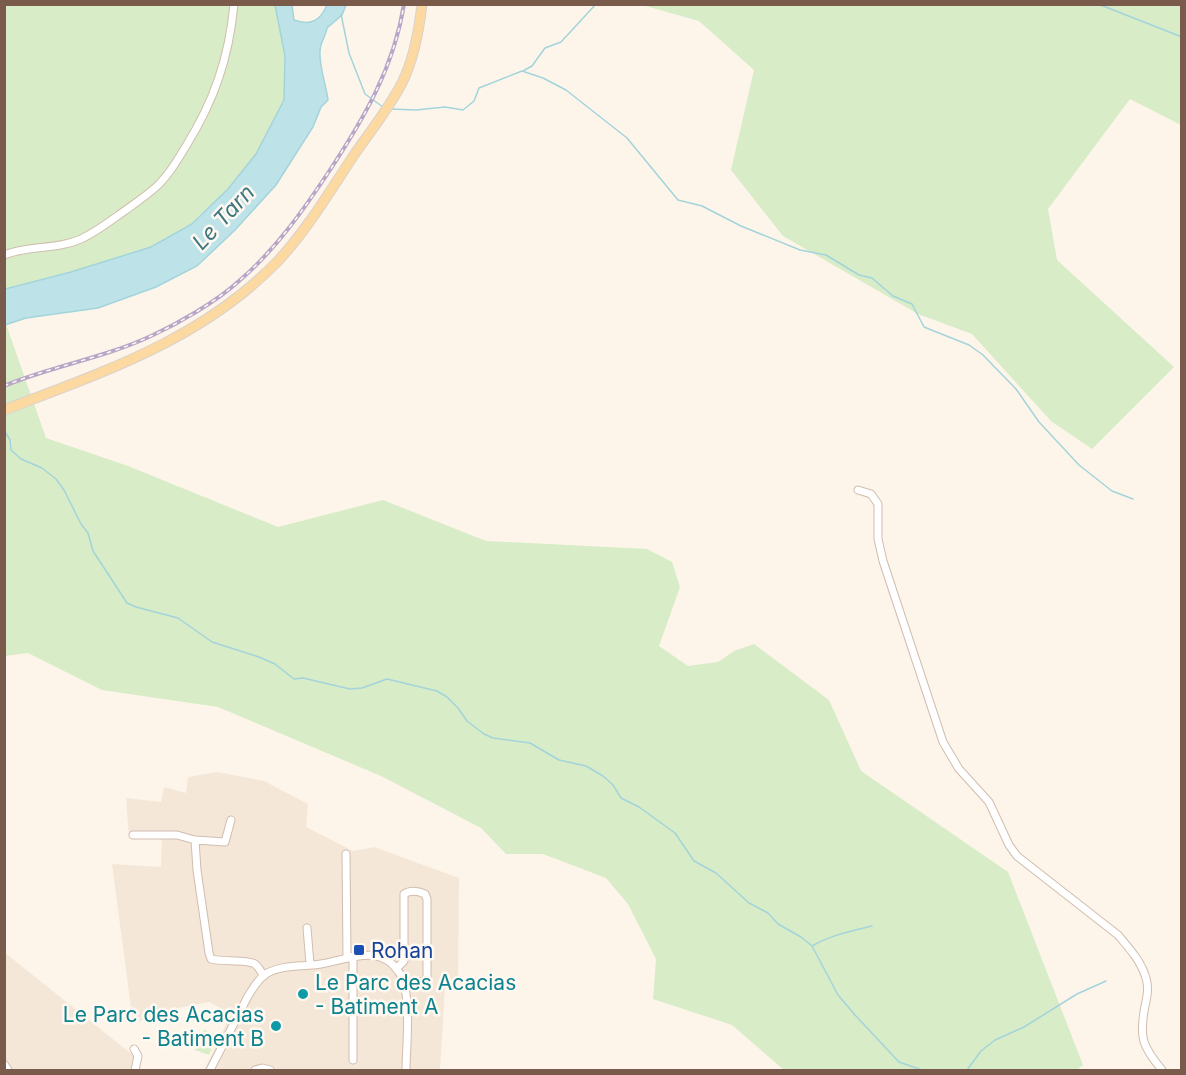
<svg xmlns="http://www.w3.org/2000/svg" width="1186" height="1075" font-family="Inter,sans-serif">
<rect width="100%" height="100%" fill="#fdf5ea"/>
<path fill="#f5e7d8" d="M 217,772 L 264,781 L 308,804 L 306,827 L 353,851 L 374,847 L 459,878 L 458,988 L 445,988 L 440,1070 L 204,1070 L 231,1014 L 209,1002 L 178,1008 L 133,1023 L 112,864 L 161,867 L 162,837 L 129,838 L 126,798 L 161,802 L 164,787 L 186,793 L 188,777 Z
M 4,952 L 139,1060 L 137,1070 L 5,1070 Z"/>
<path fill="#d7ecc7" d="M 5,5 L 275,5 L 285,56 L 284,100 L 256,154 L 228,189 L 192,224 L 151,247 L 70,272 L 5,289 Z
M 642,5 L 1181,5 L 1181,125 L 1130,99 L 1048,209 L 1057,260 L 1174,367 L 1092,449 L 1051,421 L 972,334 L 918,314 L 783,236 L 731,170 L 754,70 L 699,21 Z
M 6,324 L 46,438 L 128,466 L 278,527 L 383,500 L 486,541 L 647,549 L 672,562 L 680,587 L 659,646 L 688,666 L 718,662 L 734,651 L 754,644 L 829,700 L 861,771 L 1008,872 L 1083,1065 L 1077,1070 L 784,1070 L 732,1025 L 653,999 L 656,959 L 628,904 L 606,878 L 543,854 L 506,854 L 481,828 L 381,776 L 218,707 L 102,690 L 28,653 L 5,656 L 4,325 Z
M 204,1030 L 218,1035 L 209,1055 L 195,1050 Z"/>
<path fill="#bde3e9" stroke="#a3d4db" stroke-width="1.5" d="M 275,5 L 292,5 L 294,20 C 311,26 320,21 327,5 L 346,5 L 342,15 L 327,28 C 326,36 320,42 320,51 C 319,67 326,84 328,100 L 321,107 L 313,127 L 276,185 L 235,230 L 197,266 L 156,287 L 98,308 L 26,318 L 5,325 L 5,289 L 71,272 L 151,247 L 192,224 L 228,189 L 256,154 L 284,100 L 285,56 Z"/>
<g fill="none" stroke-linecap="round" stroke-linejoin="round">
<path stroke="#a3d4db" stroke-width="1.5" d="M 1098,4 L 1182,37
M 341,14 L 349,53 L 365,94 L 383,107
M 523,71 L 532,66 L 545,48 L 561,42 L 596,4
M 390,109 L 416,110 L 445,107 L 463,110 L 474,101 L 479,88 L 522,71 L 543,78 L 566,90 L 627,138 L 678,200 L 702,206 L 741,226 L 800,250 L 826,255 L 859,275 L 872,278 L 893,296 L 912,304 L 924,327 L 969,345 L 983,355 L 1016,389 L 1039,422 L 1079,465 L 1112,491 L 1133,499
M 4,430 L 10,440 L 11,450 L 21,459 L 42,468 L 56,479 L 64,490 L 81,524 L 88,533 L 93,551 L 127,603 L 136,607 L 178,618 L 212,642 L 259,657 L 275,664 L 294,679 L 303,678 L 350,689 L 362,688 L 387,679 L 437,691 L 447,697 L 458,708 L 467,721 L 484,734 L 493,738 L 530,743 L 559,760 L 586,766 L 603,776 L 613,785 L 621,798 L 639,807 L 675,833 L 694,861 L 716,873 L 749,903 L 768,913 L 778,924 L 801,937 L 812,946 L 838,995 L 855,1015 L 899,1062 L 922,1070
M 812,946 C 831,935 851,931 872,926
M 967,1070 L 981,1051 L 995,1040 L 1024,1027 L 1077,994 L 1106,981"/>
<defs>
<path id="minor" d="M 4,255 C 29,245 56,250 81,239 C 96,232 109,222 123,212 C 134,204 146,196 156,187 C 168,176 177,161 186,146 C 214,101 229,58 234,4
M 858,490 L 871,494 L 878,504 L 878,539 L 883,561 L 943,742 L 959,769 L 989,802 L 1009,845 L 1017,856 L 1118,935 C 1129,948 1141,961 1146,978 C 1149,988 1147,997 1145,1006 C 1139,1037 1142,1046 1162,1070
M 133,835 L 177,835 L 195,840 L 197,870 L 209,953 L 211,959 C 222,962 247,959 255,964 C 258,966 261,972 264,976
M 195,840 L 225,842 L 231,820
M 346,854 L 347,957
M 307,928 L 310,964
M 397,968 L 404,961 L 404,894 C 410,890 418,891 425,894 L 427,899 L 427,978 L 424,981 L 406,985
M 134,1049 L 138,1056 L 135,1070
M 353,1060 L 353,956
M 4,1064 L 8,1070
M 210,1070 L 247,998 C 252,989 258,979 267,973 C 285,964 302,967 321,964 C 347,960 379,943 398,971 C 413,991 406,1045 406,1070
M 255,1070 L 262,1068 L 270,1070"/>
<path id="major" d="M 4,410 C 103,372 201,340 277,262 C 307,230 330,191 354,155 C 370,132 389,108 402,83 C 414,59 419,31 422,4"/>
</defs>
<use href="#minor" stroke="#d1bdae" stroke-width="9"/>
<use href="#major" stroke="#dad1cd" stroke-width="11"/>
<use href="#minor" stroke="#fff" stroke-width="7"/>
<use href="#major" stroke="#fdd9a2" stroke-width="9"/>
<defs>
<path id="rail" d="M 4,386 C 52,366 104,358 151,336 C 179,323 216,302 239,281 C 275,250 302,212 328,173 C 363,120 394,68 404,4"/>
</defs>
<use href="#rail" stroke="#b8a6c9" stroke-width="4"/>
<use href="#rail" stroke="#fff9f2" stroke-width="1.5" stroke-dasharray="4.5" stroke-linecap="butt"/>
</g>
<rect fill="#1a4fb4" stroke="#fff9f2" stroke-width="2" x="353" y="944" width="12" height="12" rx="3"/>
<g fill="#0f9aa8" stroke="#fff9f2" stroke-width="2">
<circle cx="303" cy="994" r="6"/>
<circle cx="276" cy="1026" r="6"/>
</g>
<g text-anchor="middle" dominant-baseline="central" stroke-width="5" stroke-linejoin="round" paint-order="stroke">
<g font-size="21" fill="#164399" stroke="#fff9f2" text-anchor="start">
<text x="371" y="950">Rohan</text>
</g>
<g font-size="21" fill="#0d838f" stroke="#fff9f2" text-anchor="start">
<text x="315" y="982">Le Parc des Acacias<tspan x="315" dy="24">- Batiment A</tspan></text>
<text x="264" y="1014" text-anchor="end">Le Parc des Acacias<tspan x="264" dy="24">- Batiment B</tspan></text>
</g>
<g font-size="22" font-style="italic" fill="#3e767f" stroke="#fff9f2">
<text transform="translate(223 217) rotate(-47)">Le Tarn</text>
</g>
</g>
<rect width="1186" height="1075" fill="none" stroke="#7a5b4b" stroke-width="12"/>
</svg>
